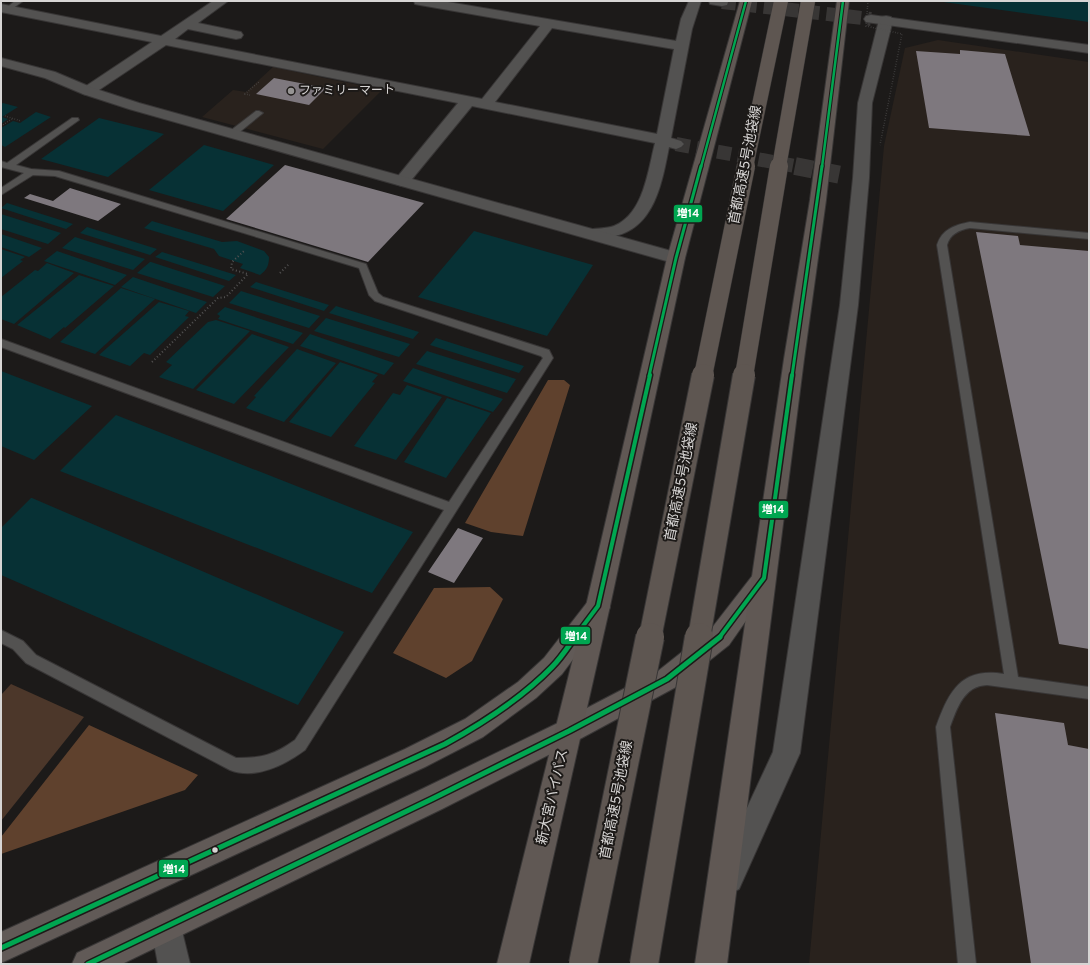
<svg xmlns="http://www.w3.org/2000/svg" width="1090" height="965" font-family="Overpass,'Noto Sans JP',sans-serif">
<rect width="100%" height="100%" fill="#1c1a19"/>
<path fill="#29221d" d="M 938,40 L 1089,62 L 1089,964 L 809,964 L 884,146 L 905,48 Z
M 273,67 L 344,82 L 334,92 L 345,82 L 382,90 L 323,149 L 202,117 L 233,90 L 246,92 Z"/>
<path fill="#4c372a" d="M 11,684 L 84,717 L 1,821 L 1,695 Z"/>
<path fill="#5f412d" d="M 548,380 L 564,380 L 570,385 L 523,536 L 491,532 L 465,523 Z
M 490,587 L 503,599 L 472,661 L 446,678 L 393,653 L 434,588 Z
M 89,725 L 198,775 L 185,790 L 1,854 L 1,837 Z"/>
<path fill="#073135" d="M 936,1 L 1089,1 L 1089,22 Z
M 3,103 L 18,107 L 2,117 L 8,119 L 1,124 L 1,104 Z
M 36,112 L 51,117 L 5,147 L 1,145 L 1,128 L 13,121 L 20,123 Z
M 99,118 L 164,134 L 108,177 L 41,159 Z
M 204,145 L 274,165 L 223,211 L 149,190 Z
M 7,203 L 73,224 L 66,229 L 1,208 Z
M 1,214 L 61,233 L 48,244 L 1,229 Z
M 152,221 L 222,242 L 237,241 L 256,248 L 264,251 L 269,257 C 269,265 267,270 260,275 L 240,268 L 243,264 L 219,256 L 214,249 L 144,228 Z
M 87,227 L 157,249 L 150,255 L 80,233 Z
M 474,231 L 593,265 L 547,336 L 418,297 Z
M 1,234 L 42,248 L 29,257 L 1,247 Z
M 75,237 L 145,259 L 133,270 L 62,248 Z
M 1,249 L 25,257 L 20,260 L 23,261 L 1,278 Z
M 57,251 L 127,275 L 115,285 L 44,261 Z
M 162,252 L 236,275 L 229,281 L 155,257 Z
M 150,262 L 151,262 L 225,286 L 213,297 L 137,273 Z
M 47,263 L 74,273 L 14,324 L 1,319 L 1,297 L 35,270 L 38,271 Z
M 79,275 L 114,286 L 65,328 L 64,327 L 50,339 L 17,325 Z
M 133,277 L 207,302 L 196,313 L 121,287 Z
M 256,282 L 329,305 L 324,311 L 250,287 Z
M 121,288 L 155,299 L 95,354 L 60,342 Z
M 241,291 L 320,316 L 309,328 L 229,303 Z
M 159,302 L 189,311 L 185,316 L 189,317 L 150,355 L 144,353 L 130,366 L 99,355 Z
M 336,306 L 419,332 L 413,339 L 329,313 Z
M 225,307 L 303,333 L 293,344 L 218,319 L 220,316 L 217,314 Z
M 326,318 L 410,344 L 399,357 L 314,331 Z
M 216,320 L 250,331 L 193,389 L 159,377 L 172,365 L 166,362 L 208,322 Z
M 252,334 L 289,347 L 234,404 L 196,390 Z
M 310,334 L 394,363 L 384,375 L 300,346 Z
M 436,338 L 524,366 L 519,373 L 430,345 Z
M 297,349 L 336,363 L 284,422 L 246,408 L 256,397 L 254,396 Z
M 427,351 L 516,379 L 507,393 L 416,364 Z
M 340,362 L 378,375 L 372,382 L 375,383 L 331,437 L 289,422 Z
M 413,368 L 503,399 L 493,412 L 403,381 Z
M 1,371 L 92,406 L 34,460 L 1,446 Z
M 407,385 L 442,397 L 396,460 L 354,446 L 393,393 L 400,395 Z
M 447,398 L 491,413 L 446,478 L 404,462 Z
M 116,415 L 413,532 L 372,593 L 60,471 Z
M 31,498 L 32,498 L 344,632 L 298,705 L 1,575 L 1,528 Z"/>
<path fill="#7e787e" d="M 960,50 L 1005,54 L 1030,136 L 929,128 L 916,51 L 960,54 Z
M 274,78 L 326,88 L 309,105 L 256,94 Z
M 285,165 L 424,203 L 368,262 L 226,219 Z
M 70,188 L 121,204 L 98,221 L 24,198 L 30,194 L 53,201 Z
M 976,232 L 1018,236 L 1020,245 L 1089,251 L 1089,649 L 1059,644 Z
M 458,528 L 483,538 L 454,583 L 428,572 Z
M 995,713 L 1064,723 L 1068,745 L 1089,749 L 1089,964 L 1031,964 Z"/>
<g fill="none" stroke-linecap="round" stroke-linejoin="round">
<path stroke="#383635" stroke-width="14" stroke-dasharray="14 7" stroke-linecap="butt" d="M 676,144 L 800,167"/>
<path stroke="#383635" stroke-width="18" stroke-dasharray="18 9" stroke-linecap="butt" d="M 795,166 L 846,176"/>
<path stroke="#383635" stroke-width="14" stroke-dasharray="14 7" stroke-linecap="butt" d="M 722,2 L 871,19"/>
<defs>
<path id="service" d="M 15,1 L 23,1 L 9,11 L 5,11 L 5,9 Z
M 256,111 L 259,111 L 263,113 L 236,135 L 230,135 L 229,133 L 230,131 Z
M 72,118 L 78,118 L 79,120 L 16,165 L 31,169 L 59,171 L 366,264 L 378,293 L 383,297 L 549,350 L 553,358 L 305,750 C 285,765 255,780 230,770 L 26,663 L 13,649 L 1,643 L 1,630 L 23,641 L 36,655 L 236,758 C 262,758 274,755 295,740 L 444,510 L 1,347 L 1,339 L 449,502 L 543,358 L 541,356 L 375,301 L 369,295 L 359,268 L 55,176 L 33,175 L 1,195 L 1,188 L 24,173 L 1,167 L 1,161 L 7,163 Z
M 970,222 L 1089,233 L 1089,239 L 970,228 C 959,230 950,234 947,245 L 1018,677 L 1089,687 L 1089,699 L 987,685 C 964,686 957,708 950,727 L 976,964 L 958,964 L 936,727 C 949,691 961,667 1004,674 L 937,245 C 942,229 955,225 970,222 Z"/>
<path id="minor" d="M 213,1 L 228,1 L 198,23 L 241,32 L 243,35 L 241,38 L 236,39 L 188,29 L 175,39 L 482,99 L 540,26 L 420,5 L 415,4 L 414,1 L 442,1 L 676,41 L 681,19 L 689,1 L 701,1 L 692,29 L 671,138 L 681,141 L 684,144 L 681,147 L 676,149 L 669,147 C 662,182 655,227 615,236 C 605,239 596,240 587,238 L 584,234 L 587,230 C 596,228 606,229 614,226 C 644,214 648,170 655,143 L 472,106 L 408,184 L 402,186 L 396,184 L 394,181 L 458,103 L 166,45 L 93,94 L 88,95 L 83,94 L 81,91 L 83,88 L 152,42 L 1,12 L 1,4 L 161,36 ZM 552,28 L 674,49 L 657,134 L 495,102 Z
M 886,16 L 891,17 L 893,20 L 872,103 L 869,178 L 858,305 L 800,753 L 739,889 L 729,894 L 719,889 L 714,879 L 773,752 L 840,305 L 853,178 L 858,103 L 879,20 L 881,17 Z
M 166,912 L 177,916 L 181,927 L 190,964 L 158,964 L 151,927 L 155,916 Z"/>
<path id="tertiary" d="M 709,1 L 728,1 L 728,2 L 727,5 L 722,6 L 710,4 Z
M 871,15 L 1089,45 L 1089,53 L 866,22 L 864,19 L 866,16 Z
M 1,58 L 55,72 L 93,88 L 139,103 L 682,254 L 685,258 L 682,262 L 676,263 L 670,262 L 129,109 L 83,94 L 45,78 L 1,66 Z"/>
<path id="primary" d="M 764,568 L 772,571 L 776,578 L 729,645 L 676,687 L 578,740 L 442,809 L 122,964 L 72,964 L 77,953 L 422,789 L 560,722 L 658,671 L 711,629 L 756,571 Z
M 598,597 L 607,600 L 610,607 L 607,614 L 562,674 L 536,698 L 483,737 L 425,767 L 1,963 L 1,932 L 405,749 L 465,719 L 518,682 L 544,658 L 589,600 Z"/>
<path id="trunk" d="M 740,1 L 752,1 L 685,258 L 610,606 L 529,964 L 497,964 L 586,606 L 667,258 Z
M 837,1 L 849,1 L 826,200 L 804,359 L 727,964 L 695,964 L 784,359 L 810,200 Z"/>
</defs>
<use href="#service" stroke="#383636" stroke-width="2"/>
<use href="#minor" stroke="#383636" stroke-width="2"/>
<use href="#tertiary" stroke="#383636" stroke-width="2"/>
<use href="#primary" stroke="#383636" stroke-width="2"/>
<use href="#trunk" stroke="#383636" stroke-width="2"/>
<path stroke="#535252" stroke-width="1.5" stroke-dasharray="0.5 2" stroke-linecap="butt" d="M 250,95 L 245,94 L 260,81
M 5,116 L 21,121
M 1,126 L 12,119"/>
<path stroke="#535252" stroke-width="2" stroke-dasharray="1 2.5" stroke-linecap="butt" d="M 280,273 L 289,264
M 152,362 L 218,298 L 226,297 L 248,274 L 231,269 L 232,262 L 244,251"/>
<use href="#service" fill="#535251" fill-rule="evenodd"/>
<use href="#minor" fill="#535251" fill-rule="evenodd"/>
<use href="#tertiary" fill="#535251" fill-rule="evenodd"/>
<use href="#primary" fill="#615a57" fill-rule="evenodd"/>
<use href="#trunk" fill="#605854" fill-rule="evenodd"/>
<defs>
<path id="motorway-bridge-far3" d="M 746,167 L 781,1
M 779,167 L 808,1"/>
<path id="motorway-bridge-far2" d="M 703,376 L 746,166
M 744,376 L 779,166"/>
<path id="motorway-bridge-far1" d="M 650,638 L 703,375
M 699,638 L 744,375"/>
<path id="motorway-bridge" d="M 583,964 L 650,637
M 644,964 L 699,637"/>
</defs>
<use href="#motorway-bridge-far3" stroke="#383636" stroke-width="15" stroke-linecap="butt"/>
<use href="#motorway-bridge-far2" stroke="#383636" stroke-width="19" stroke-linecap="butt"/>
<use href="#motorway-bridge-far1" stroke="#383636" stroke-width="24" stroke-linecap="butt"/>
<use href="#motorway-bridge" stroke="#383636" stroke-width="30" stroke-linecap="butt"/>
<path stroke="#535252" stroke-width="1.5" stroke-dasharray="0.5 2" stroke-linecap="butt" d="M 868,1 L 866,26 L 902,34 L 880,145"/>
<use href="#motorway-bridge-far3" stroke="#5e5651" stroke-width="14"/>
<use href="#motorway-bridge-far2" stroke="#5e5651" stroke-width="18"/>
<use href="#motorway-bridge-far1" stroke="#5e5651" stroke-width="22"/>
<use href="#motorway-bridge" stroke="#5e5651" stroke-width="28"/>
<defs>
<path id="bus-1-far3" d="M 701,167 L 746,1
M 822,167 L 843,1"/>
<path id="bus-1-far2" d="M 649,376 L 676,258 L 701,166
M 792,376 L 822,166"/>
<path id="bus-1-far1" d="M 574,638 L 598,606 L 650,375
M 719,638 L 764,578 L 792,375"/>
<path id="bus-1" d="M 1,948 L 445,744 C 483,723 522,698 552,667 C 561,658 568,647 575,637
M 88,964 L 432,799 L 569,731 L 667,679 L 720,637"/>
</defs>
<use href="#bus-1-far3" stroke="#1d1a18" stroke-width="4.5"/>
<use href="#bus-1-far2" stroke="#1d1a18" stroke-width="5.5"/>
<use href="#bus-1-far1" stroke="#1d1a18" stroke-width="7"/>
<use href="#bus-1" stroke="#1d1a18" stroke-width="8"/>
<use href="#bus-1-far3" stroke="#00a651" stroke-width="2.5"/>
<use href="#bus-1-far2" stroke="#00a651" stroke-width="3"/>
<use href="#bus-1-far1" stroke="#00a651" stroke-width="4"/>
<use href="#bus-1" stroke="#00a651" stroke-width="5"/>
</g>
<circle fill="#969493" stroke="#1d1a18" stroke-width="1.5" cx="291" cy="91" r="4"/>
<circle fill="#d7d5d4" stroke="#1d1a18" stroke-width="1.5" cx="215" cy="850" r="3.5"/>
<g text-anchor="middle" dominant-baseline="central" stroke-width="4" stroke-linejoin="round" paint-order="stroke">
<g font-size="12" fill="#d7d5d4" stroke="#1d1a18" text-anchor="start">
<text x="299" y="91">ファミリーマート</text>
</g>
<g font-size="14" fill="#d7d5d4" stroke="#1d1a18">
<text transform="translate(746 165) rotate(-79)">首都高速5号池袋線</text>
<text transform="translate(682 482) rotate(-79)">首都高速5号池袋線</text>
<text transform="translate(553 797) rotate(-77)">新大宮バイパス</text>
<text transform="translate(617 800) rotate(-79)">首都高速5号池袋線</text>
</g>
</g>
<g stroke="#1d1a18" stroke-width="1.5">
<rect x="673" y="204" width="30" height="19" rx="4" fill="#00a651"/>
<rect x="758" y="500" width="31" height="19" rx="4" fill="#00a651"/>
<rect x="560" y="626" width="31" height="19" rx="4" fill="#00a651"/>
<rect x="158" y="859" width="31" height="19" rx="4" fill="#00a651"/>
</g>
<g font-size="11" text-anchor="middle" font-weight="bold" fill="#fff">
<text x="688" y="217">増14</text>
<text x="773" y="513">増14</text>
<text x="576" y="640">増14</text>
<text x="174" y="873">増14</text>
</g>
<rect width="1090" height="965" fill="none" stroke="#d7d5d4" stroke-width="4"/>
</svg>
